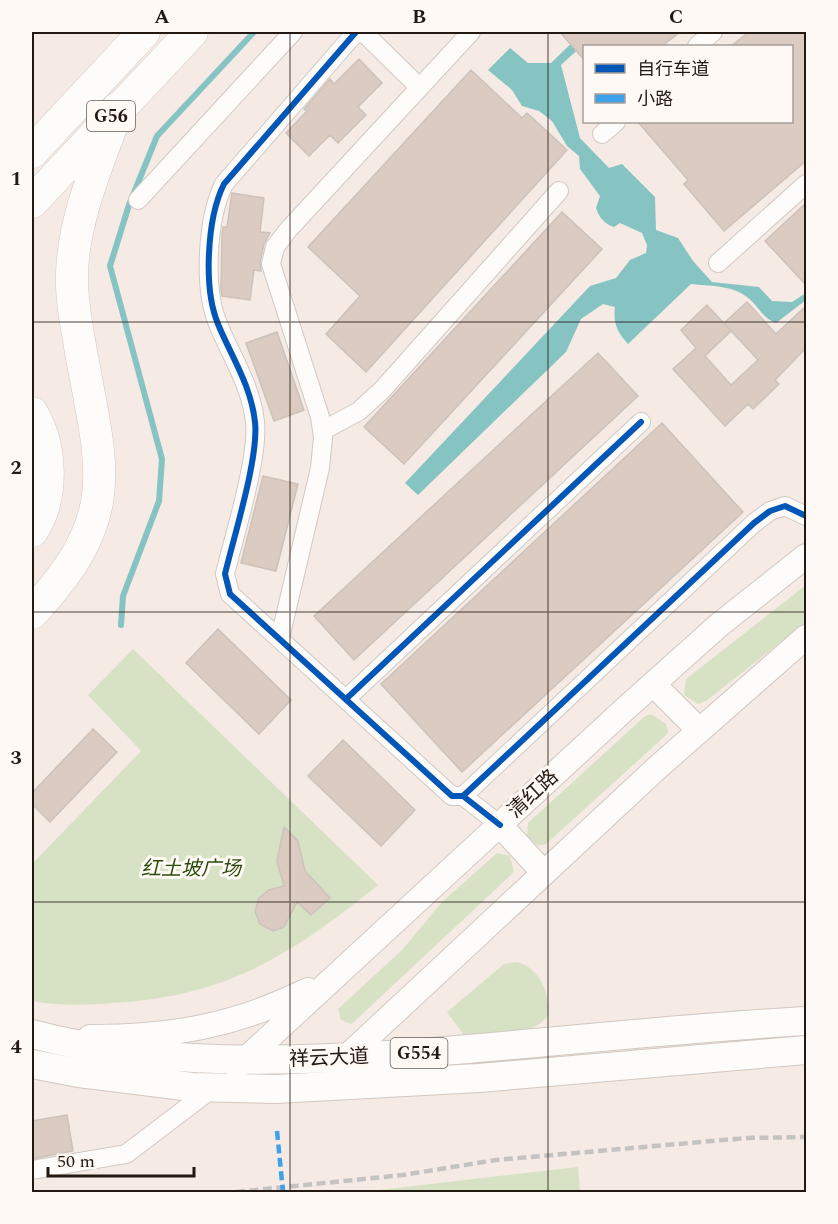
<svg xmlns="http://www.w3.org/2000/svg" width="838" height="1224" font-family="Spectral,'Noto Sans SC',serif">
<rect width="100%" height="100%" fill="#f5eae4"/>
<path fill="#d7e2c4" d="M 806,585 L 806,622 L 706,701 L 698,704 L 684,695 L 686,679 Z
M 133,649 L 378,885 C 291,955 228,996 113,1003 C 86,1005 58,1006 32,1001 L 32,864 L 141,751 L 88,695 Z
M 651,714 L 666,724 L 668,732 L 664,737 L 546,844 L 538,846 L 527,836 L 528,823 L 644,717 Z
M 497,853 L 510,856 L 514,872 L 356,1020 L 351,1024 L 341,1020 L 338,1009 L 402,950 L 442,902 Z
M 518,962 C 541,970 548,991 549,1014 C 535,1038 489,1033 464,1035 L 447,1012 L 504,964 Z
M 578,1167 L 580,1192 L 362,1192 Z"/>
<path fill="#86c4c3" d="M 583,32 L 597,32 L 561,65 L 580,138 L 609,168 L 622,164 L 655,197 L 656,230 L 678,238 L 693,261 L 712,282 L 759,287 L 772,301 L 792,302 L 806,293 L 806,300 L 776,323 C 762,318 759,306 747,297 C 732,285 709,286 691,284 L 628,344 C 617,332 613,323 615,307 L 603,304 L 581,319 L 566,352 L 418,495 L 405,483 L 590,286 L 616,278 L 630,260 L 646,253 L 647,245 L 642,233 L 620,223 L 614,227 C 604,224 599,217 596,208 L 600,196 L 580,169 L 579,156 L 567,146 L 552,121 L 539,111 L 522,106 L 512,90 L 488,70 L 510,48 L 528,63 L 551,63 Z"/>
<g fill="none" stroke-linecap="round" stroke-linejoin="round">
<path stroke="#86c4c3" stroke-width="6" d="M 121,625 L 123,596 L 159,501 L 162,459 L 110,266 L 129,205 L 157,136 L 254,32"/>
</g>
<path fill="#dccbc1" stroke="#ccc2bc" stroke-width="1.5" d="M 560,32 L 680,32 L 662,46 L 585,46 L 585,61 Z
M 749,32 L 807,32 L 807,160 L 724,231 L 684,184 L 688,180 L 638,122 L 792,122 L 792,46 L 731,46 Z
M 359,59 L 382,83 L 358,107 L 366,115 L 338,143 L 330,135 L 309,156 L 286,133 L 307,111 L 304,109 L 330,79 L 334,84 Z
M 471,70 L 522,118 L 527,113 L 567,150 L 366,372 L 326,334 L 360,296 L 308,247 Z
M 232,193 L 264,198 L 260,232 L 270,233 L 264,244 L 260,262 L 261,271 L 254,270 L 250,300 L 222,296 L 221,290 L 222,235 L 223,227 L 227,227 Z
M 807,202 L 807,286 L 765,241 Z
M 562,212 L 602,249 L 404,464 L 364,427 Z
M 747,302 L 776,334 L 807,305 L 807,347 L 775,380 L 779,384 L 753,409 L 748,404 L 725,426 L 673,369 L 696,348 L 681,330 L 707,305 L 731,331 L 705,356 L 731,385 L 758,360 L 724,323 Z
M 277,332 L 304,410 L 274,421 L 246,343 Z
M 598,353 L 638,396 L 354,660 L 314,616 Z
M 662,423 L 743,512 L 462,772 L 381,684 Z
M 263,476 L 298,484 L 276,571 L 241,563 Z
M 218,629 L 291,700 L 259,734 L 186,663 Z
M 93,729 L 117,752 L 50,822 L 32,804 L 32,793 Z
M 343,740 L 415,810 L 381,846 L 308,776 Z
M 284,827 L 298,841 L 305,871 L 330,898 L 311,915 L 297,902 L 284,927 L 273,931 L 260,924 L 255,911 L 259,898 L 269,890 L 284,886 L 277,861 Z
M 67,1115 L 73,1151 L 32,1159 L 32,1121 Z"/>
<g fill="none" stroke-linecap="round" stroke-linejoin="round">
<defs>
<path id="minor" d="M 356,32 L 224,184 C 207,218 203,288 218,324 C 231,356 251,385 255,422 C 259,457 234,536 225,574 L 230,594 L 452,796 L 463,796 L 500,825
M 363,32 L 419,87
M 697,46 L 713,32
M 602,134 L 616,122
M 138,200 L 293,32
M 718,263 L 806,184
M 322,431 L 359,411 L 382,390 L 559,191
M 280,638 L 320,468 L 323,437 L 320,417 L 271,264 L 275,247 L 288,230 L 471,32
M 346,699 L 641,422
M 463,796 L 754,523 L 770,511 L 785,506 L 806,516
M 32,1170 L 126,1154 L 213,1088"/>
<path id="secondary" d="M 653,684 L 699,730
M 500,825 L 544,873
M 90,1037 C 171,1037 235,1026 308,990
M 340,1063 L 658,767 L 806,637
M 237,1067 L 625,709 L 719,625 L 806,556"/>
<path id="trunk" d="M 32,1034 C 158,1067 290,1062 419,1053 C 548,1043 677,1028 806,1021
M 32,1064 L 79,1073 L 192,1087 L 276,1089 L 479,1078 L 806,1050"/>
<path id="motorway" d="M 32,152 L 144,32
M 32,202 L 192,32
M 32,413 C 52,446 54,498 32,531
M 32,613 C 122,516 103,472 81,352 C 77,327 71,300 72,275 C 73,218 99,162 118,108"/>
</defs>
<use href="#minor" stroke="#d2c8c2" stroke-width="20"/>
<use href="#secondary" stroke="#d2c8c2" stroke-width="26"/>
<use href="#trunk" stroke="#d2c8c2" stroke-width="30"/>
<use href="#motorway" stroke="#d2c8c2" stroke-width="33"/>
<use href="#minor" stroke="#fefcfb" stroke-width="18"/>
<use href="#secondary" stroke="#fefcfb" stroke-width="24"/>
<use href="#trunk" stroke="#fefcfb" stroke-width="28"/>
<use href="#motorway" stroke="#fefcfb" stroke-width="32"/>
<path stroke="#c5c3c1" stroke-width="4.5" stroke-dasharray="9 4.5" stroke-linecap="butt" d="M 236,1192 L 403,1175 L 496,1160 L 746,1138 L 806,1137"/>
<path stroke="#3ea2ea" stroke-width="4.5" stroke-dasharray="9 4.5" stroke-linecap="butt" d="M 277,1131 L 283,1192"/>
<defs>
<path id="cycleway" d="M 356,32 L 224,184 C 207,218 203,288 218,324 C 231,356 251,385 255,422 C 259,457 234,536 225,574 L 230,594 L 452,796 L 463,796 L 500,825
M 346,699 L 641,422
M 463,796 L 754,523 L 770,511 L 785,506 L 806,516"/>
</defs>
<use href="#cycleway" stroke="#fff9f5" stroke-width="10"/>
<use href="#cycleway" stroke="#0057b8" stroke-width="6"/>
</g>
<path fill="none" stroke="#231913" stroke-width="1.5" stroke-opacity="0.55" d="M 290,32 L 290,1192M 548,32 L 548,1192M 32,322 L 806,322M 32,612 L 806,612M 32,902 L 806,902"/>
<g text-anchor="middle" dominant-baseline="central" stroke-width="6" stroke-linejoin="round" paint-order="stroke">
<g fill="#fff9f5" stroke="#655c57" stroke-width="1.5">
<rect x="87" y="101" width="48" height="30" rx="4.5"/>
<rect x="390.5" y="1038" width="57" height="30" rx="4.5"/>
</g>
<g font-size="18" font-weight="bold" fill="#231913">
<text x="111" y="116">G56</text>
<text x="419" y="1053">G554</text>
</g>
<g font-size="20" fill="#231913" stroke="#fff9f5">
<text transform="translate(533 794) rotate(-43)">清红路</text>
<text transform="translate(329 1058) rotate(-2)">祥云大道</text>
</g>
<g font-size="20" font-style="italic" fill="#2b490b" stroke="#fff9f5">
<text x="191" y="869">红土坡广场</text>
</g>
</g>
<rect width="838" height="1224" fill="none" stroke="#fff9f5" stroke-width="66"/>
<rect x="583" y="45" width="210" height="78" fill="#fff9f5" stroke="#a79f9b" stroke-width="1.5"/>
<rect x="595" y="64" width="30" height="9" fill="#0057b8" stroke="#a79f9b" stroke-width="1.5"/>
<text x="637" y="75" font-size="18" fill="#231913">自行车道</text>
<rect x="595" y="94" width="30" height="9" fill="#3ea2ea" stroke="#a79f9b" stroke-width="1.5"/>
<text x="637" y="105" font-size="18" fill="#231913">小路</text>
<path d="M48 1167v9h146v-9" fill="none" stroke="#231913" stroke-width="3"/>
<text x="57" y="1167" font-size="18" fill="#231913" stroke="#fff9f5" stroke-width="4.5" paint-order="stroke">50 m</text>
<rect x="33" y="33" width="772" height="1158" fill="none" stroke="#231913" stroke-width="2"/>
<g font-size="20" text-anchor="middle" font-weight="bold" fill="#231913">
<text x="162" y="23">A</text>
<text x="419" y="23">B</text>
<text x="676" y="23">C</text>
<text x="16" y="185">1</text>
<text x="16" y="474">2</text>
<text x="16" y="764">3</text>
<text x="16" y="1053">4</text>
</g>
</svg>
